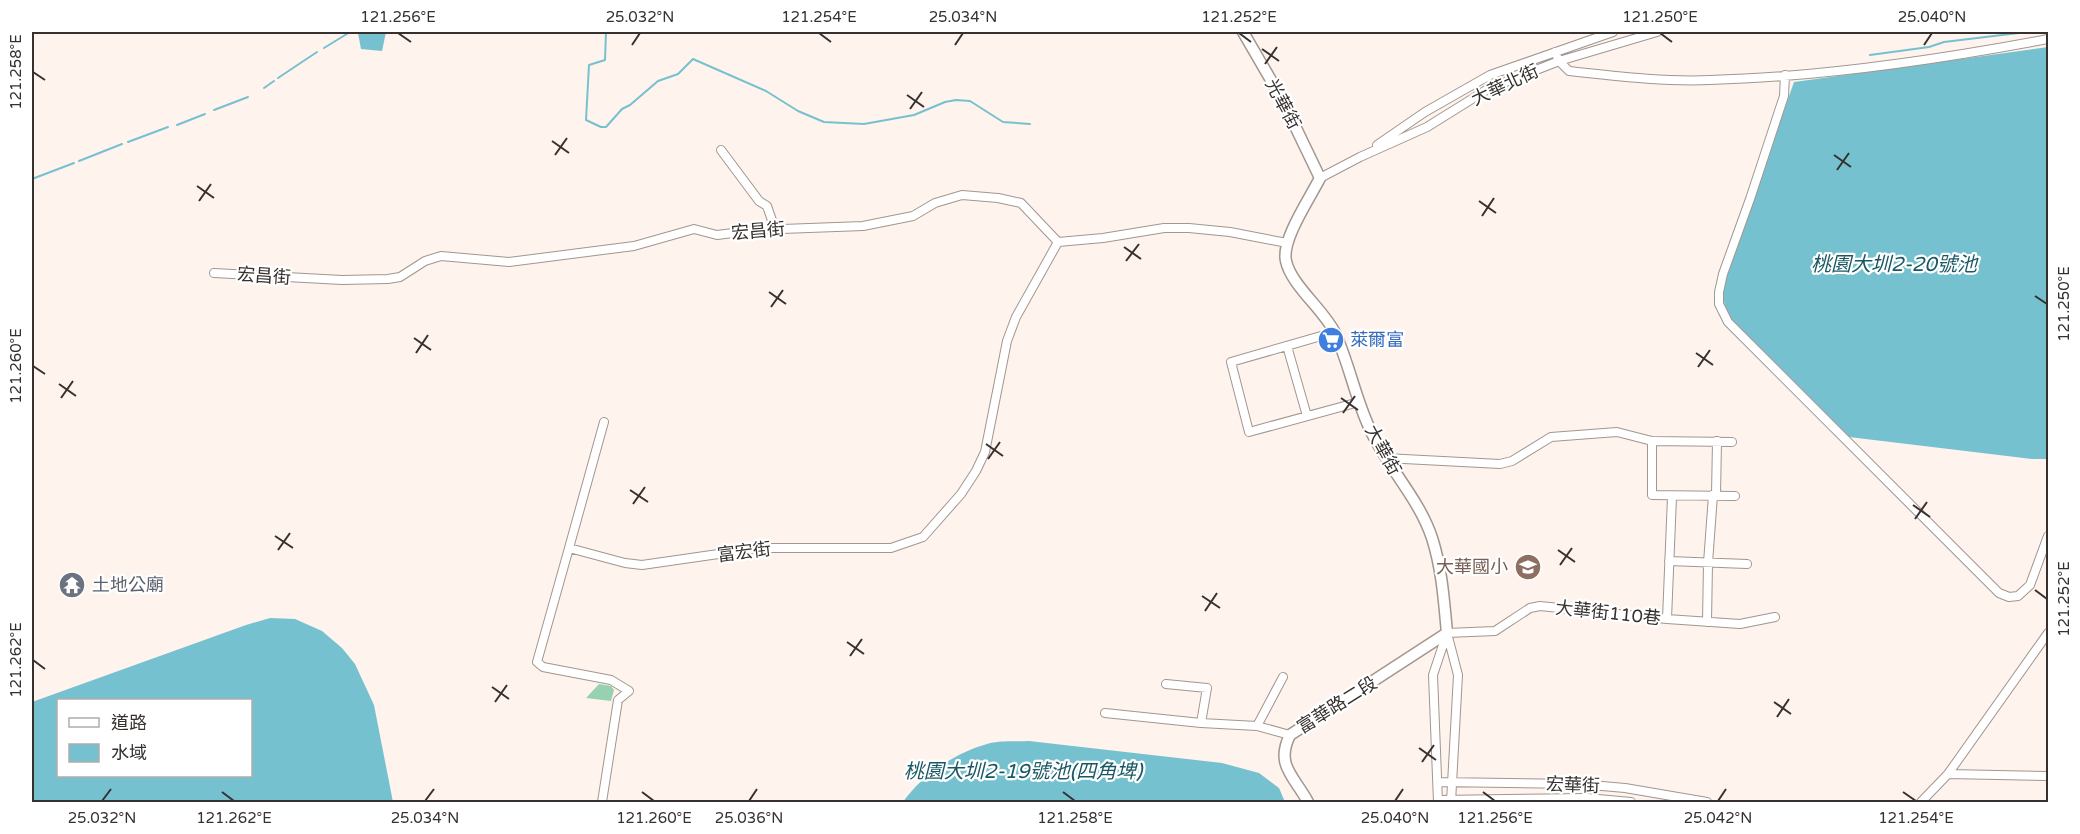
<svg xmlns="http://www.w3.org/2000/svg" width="2080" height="834" font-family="'Varela Round','Noto Sans TC',sans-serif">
<rect width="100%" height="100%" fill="#fef3ed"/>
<path fill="#96d2b1" d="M 599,684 L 611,686 L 614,690 L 611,701 L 586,698 Z"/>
<path fill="#76c1d0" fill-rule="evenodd" d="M 361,32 L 386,32 L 382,51 L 361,49 L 358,33 Z
M 2048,47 L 2048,459 L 2032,459 L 1849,437 L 1740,332 C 1727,316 1722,304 1723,284 L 1794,82 Z
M 270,618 L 295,619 L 322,631 L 342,648 L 355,664 L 374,705 L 393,802 L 32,802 L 32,702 L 246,625 ZM 250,700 L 250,776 L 58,776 L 58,700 Z
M 1029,741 L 1222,763 L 1259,773 L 1279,788 L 1285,802 L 903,802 C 922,775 955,753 987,744 C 1000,740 1016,742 1029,741 Z"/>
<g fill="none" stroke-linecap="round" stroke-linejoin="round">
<path stroke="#76c1d0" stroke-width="2" d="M 606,32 L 605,60 L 589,65 L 586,120 L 601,127 L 606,127 L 622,109 L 630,105 L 658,81 L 678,74 L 693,59 L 766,91 L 798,111 L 824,122 L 864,124 L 914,115 L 945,102 L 956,100 L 970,101 L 1003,122 L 1030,124
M 324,48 L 350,32
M 1870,55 L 1929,47 L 1944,42 L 2027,32
M 278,78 L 317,52
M 264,88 L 274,81
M 214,110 L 248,97
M 177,125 L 205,114
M 128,142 L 168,127
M 79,161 L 122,144
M 32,179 L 74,163"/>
<defs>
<path id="minor" d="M 1555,52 L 1559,61 L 1569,71 C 1616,76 1663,82 1710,80 C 1823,77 1937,60 2048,39
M 1785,75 L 1784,96 L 1750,199 L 1723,274 L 1719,292 L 1719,304 L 1728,322 L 1999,593 L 2009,597 L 2018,596 L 2030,585 L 2048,536
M 1377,145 L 1425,112 L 1490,75 L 1613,32
M 721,150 L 759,201 L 767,206 L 775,229
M 1320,178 L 1360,157 L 1427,127 L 1488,89 L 1559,61 L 1657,32
M 214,273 L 342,280 L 388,279 L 400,277 L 425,261 L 441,256 L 509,262 L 634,246 L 694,229 L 717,235 L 757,230 L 863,226 L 913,216 L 935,203 L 962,195 L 998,198 L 1021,203 L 1058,242 L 1103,238 L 1164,228 L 1189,228 L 1230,232 L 1287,243
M 1335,332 L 1231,362 L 1249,432 L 1359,402
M 1287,346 L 1307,416
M 1652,441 L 1652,495 L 1735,496
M 1385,458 L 1500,464 L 1512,461 L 1551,437 L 1617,432 L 1652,441 L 1732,442
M 1716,495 L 1717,441
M 569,548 L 604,422
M 1669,561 L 1747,564
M 1667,619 L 1672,497
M 1707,622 L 1708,563 L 1713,495
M 1447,633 L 1495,631 L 1530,608 L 1540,606 L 1667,619 L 1740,624 L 1775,617
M 1447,633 L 1458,675 L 1451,802
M 1166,684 L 1207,688 L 1201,723
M 1105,713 L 1201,723 L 1257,726 L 1290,735
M 1257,726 L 1283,677
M 1948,774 L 2048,776
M 1439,782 L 1579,784 L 1625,788 L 1707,802
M 1438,800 L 1587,798 L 1631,802
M 602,802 L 618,700 L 629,691 L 611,680 L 543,667 L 537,662 L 569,548 L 625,563 L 642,565 L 760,548 L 891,548 L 923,537 L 961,494 L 976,471 L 985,452 L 1007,341 L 1016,317 L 1058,242
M 1438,802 L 1433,675 L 1447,633
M 1921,802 L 1948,774 L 2048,633"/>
<path id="tertiary" d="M 1243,32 L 1282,99 L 1320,178 C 1310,198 1281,240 1286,261 C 1291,285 1324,310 1335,333 C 1349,363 1355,397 1369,427 C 1386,466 1419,498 1432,538 C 1442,569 1444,601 1447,633 L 1290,735 C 1275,765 1294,776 1308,802"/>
</defs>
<use href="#minor" stroke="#a2968f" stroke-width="10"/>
<use href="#tertiary" stroke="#a2968f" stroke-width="13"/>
<use href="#minor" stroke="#fff" stroke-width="8"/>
<use href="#tertiary" stroke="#fff" stroke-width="10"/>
</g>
<path fill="none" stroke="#36312e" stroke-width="2" d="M 398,33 L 411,42M 819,33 L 831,42M 1239,33 L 1251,42M 1660,33 L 1672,42M 632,45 L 640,33M 955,45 L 963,33M 1924,45 L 1932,33M 1262,49 L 1279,61M 1265,64 L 1277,47M 33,72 L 45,80M 907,95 L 924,107M 910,109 L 922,92M 552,141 L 569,153M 555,155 L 567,138M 1834,155 L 1851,167M 1837,170 L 1849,153M 197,186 L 214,198M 199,201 L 211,184M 1479,201 L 1496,213M 1482,216 L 1494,198M 1124,247 L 1141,259M 1126,261 L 1139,244M 769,292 L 786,304M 2035,296 L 2047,304M 771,307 L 783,290M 414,338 L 431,350M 416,353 L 428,335M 1696,353 L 1713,365M 33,366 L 45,374M 1698,367 L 1710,350M 59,384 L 76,396M 61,398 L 73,381M 1341,398 L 1358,410M 1343,413 L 1355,396M 986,444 L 1003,456M 988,459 L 1000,442M 630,490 L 648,502M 633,504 L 645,487M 1913,505 L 1930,517M 1915,519 L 1927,502M 275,536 L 293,548M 278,550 L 290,533M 1558,550 L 1575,562M 1560,565 L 1572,548M 2035,590 L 2047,599M 1202,596 L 1220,608M 1205,611 L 1217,593M 847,642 L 864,654M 850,656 L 862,639M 33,660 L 45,669M 492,687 L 509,699M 495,702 L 507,685M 1774,702 L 1791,714M 1777,717 L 1789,699M 1419,748 L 1436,760M 1422,762 L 1434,745M 222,792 L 234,801M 642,792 L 654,801M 1063,792 L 1075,801M 1483,792 L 1495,801M 1903,792 L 1916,801M 102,801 L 111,789M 425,801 L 434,789M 749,801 L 757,789M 1395,801 L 1403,789M 1718,801 L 1726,789"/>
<defs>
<symbol id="supermarket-disc" viewBox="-11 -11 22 22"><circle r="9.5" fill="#3f7fe0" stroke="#fff"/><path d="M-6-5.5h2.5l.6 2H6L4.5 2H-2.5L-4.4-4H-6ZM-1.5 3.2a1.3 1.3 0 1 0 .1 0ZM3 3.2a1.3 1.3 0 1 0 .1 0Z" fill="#fff"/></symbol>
<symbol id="school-disc" viewBox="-11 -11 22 22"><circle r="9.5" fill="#8d6e63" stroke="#fff"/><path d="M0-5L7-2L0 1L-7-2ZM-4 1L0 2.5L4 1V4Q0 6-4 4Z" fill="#fff"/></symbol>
<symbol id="temple-disc" viewBox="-11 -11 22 22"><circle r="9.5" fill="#6b7280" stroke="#fff"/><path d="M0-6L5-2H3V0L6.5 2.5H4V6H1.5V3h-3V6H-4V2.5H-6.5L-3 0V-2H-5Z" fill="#fff"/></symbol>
</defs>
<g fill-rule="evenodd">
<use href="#supermarket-disc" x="1316" y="325" width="30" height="30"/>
<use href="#school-disc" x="1513" y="552" width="30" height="30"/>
<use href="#temple-disc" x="57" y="570" width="30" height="30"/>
</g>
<g text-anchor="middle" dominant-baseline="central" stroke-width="4.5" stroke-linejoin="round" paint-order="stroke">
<g font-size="18" fill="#36312e" stroke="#fff">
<text transform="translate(1505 85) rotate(-25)">大華北街</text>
<text transform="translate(1283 104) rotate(62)">光華街</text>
<text transform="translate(758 231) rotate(-5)">宏昌街</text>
<text transform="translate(264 276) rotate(4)">宏昌街</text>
<text transform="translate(1383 450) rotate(61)">大華街</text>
<text transform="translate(744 552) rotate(-7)">富宏街</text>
<text transform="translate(1608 613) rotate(6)">大華街110巷</text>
<text transform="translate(1337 705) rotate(-32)">富華路二段</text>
<text transform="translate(1573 785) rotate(2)">宏華街</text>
</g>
<g font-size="18" fill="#366cbe" stroke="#fff" text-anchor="start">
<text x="1350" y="340">萊爾富</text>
</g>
<g font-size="18" fill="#785e54" stroke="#fff" text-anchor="end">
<text x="1508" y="567">大華國小</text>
</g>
<g font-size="18" fill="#5b616d" stroke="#fff" text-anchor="start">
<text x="92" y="585">土地公廟</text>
</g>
<g font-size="20" font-style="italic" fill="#195863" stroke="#fff">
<text x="1894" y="265">桃園大圳2-20號池</text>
<text x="1023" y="772">桃園大圳2-19號池(四角埤)</text>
</g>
</g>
<rect width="2080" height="834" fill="none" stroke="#ffffff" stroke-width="66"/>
<rect x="57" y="699" width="195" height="78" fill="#ffffff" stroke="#afadab" stroke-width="1.5"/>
<rect x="69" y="718" width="30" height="9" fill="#ffffff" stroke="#afadab" stroke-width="1.5"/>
<text x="111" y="729" font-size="18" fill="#36312e">道路</text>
<rect x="69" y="744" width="30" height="18" fill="#76c1d0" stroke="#afadab" stroke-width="1.5"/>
<text x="111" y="759" font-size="18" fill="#36312e">水域</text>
<rect x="33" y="33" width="2014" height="768" fill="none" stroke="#36312e" stroke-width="2"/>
<g font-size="15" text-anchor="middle" fill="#36312e">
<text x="398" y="22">121.256°E</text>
<text x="640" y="22">25.032°N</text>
<text x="819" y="22">121.254°E</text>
<text x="963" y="22">25.034°N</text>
<text x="1239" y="22">121.252°E</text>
<text x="1660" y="22">121.250°E</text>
<text x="1932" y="22">25.040°N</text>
<text transform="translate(16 72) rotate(-90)" y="5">121.258°E</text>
<text transform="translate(2064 304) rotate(-90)" y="5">121.250°E</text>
<text transform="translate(16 366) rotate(-90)" y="5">121.260°E</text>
<text transform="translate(2064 599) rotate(-90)" y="5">121.252°E</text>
<text transform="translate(16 660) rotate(-90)" y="5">121.262°E</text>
<text x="102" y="823">25.032°N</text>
<text x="234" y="823">121.262°E</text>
<text x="425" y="823">25.034°N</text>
<text x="654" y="823">121.260°E</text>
<text x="749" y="823">25.036°N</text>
<text x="1075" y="823">121.258°E</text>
<text x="1395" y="823">25.040°N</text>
<text x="1495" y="823">121.256°E</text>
<text x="1718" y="823">25.042°N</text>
<text x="1916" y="823">121.254°E</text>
</g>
</svg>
